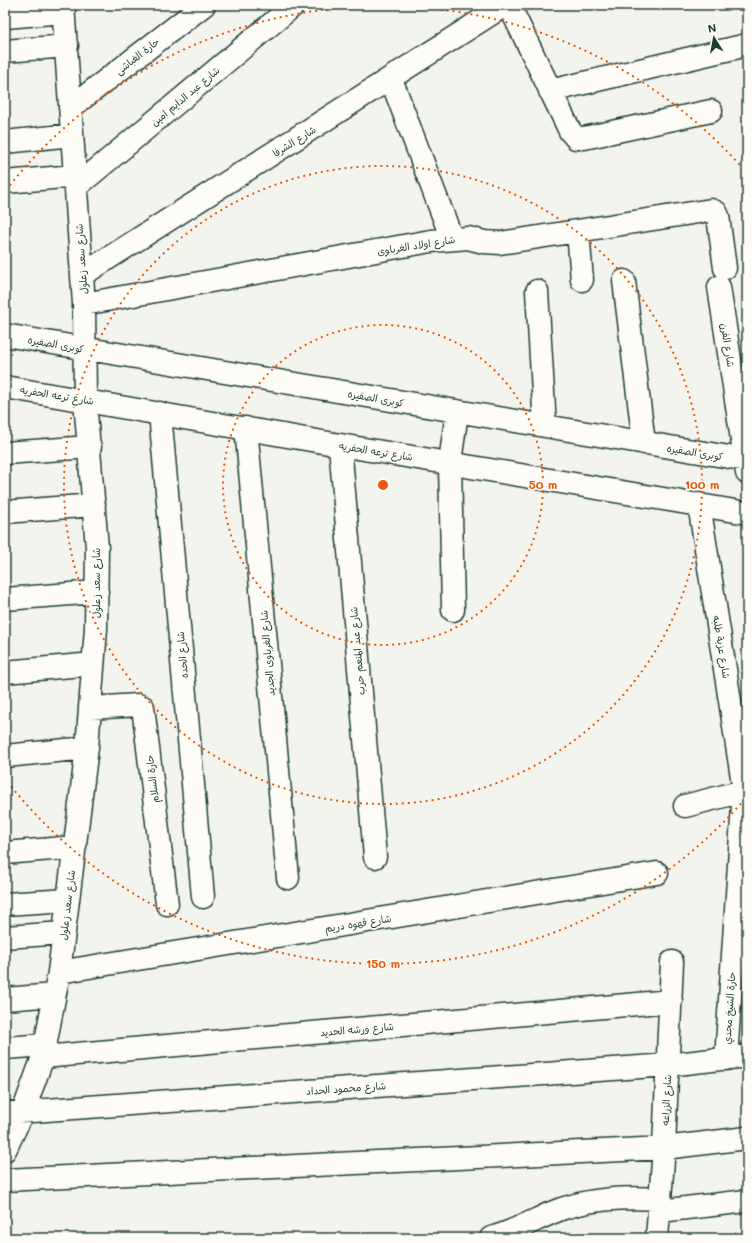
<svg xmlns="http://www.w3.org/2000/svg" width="752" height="1243" font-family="Mali,'Playpen Sans Arabic',sans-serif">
<rect width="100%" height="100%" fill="#f4f4ef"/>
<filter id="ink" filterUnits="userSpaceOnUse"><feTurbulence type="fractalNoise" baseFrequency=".025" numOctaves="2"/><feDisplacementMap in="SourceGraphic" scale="8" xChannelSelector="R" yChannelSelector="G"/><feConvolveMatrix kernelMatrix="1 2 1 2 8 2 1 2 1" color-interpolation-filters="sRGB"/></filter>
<g filter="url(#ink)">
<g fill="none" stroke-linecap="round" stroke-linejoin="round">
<defs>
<path id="minor" d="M 509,5 L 570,131 L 576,138 L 584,138 L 711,111
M 5,17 L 64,12
M 5,51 L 67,46
M 391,79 L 452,239
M 550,91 L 747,45
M 70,108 L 204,5
M 5,142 L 72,135
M 5,182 L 75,176
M 76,187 L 294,5
M 578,231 L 582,280
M 82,275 L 505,5
M 624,281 L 644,443
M 719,287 L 747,473
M 537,291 L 545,426
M 84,304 L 431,241 L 468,238 L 484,242 L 500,243 L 711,210 L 716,212 L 718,216 L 725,268
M 5,335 L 747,460
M 160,413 L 203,897
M 246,428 L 288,878
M 340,445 L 375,857
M 5,453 L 90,447
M 699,504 L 744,790 L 726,1059
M 5,512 L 94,505
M 5,599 L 97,592
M 453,610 L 450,462 L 457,412
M 5,672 L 93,664
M 90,708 L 138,705 L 143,707 L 167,904
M 5,756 L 87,748
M 685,806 L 747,790
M 5,853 L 75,847
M 5,904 L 68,900
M 5,937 L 64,933
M 59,972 L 657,873
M 5,999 L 54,995
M 5,1048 L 46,1045
M 43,1057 L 671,1001
M 5,1113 L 668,1065 L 747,1056
M 5,1150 L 23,1112 L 43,1057 L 59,972 L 87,748 L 96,628 L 97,548 L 85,400 L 84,304 L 63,5
M 5,1180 L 664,1148 L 747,1138
M 660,1211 L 747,1201
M 491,1238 C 513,1232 531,1222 551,1213 C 586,1198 624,1197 661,1199
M 657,1238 L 664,1148 L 672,962"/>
<path id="tertiary" d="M 5,387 L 340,445 L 747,513"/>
</defs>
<use href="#minor" stroke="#1f3d34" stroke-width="25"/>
<use href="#tertiary" stroke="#1f3d34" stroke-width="25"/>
<use href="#minor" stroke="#fdfcf7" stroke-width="22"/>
<use href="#tertiary" stroke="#fdfcf7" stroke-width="22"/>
</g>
</g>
<g fill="none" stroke="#e8590c" stroke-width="2" stroke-dasharray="2 4">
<circle cx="383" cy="485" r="160"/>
<circle cx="383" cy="485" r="319"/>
<path d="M745 799A479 479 0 0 1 6 780M6 190A479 479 0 0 1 745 171"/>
</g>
<g text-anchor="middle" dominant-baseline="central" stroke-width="3.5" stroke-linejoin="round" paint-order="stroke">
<g font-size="10" fill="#1f3d34" stroke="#fdfcf7">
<text transform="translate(137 56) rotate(-38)">حارة الغباشى</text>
<text transform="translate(185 96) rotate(-40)">شارع عبد الدايم امين</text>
<text transform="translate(294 141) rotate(-32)">شارع الشرفا</text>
<text transform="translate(416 245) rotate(-9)">شارع اولاد الغرباوى</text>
<text transform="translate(81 259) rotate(-94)">شارع سعد زعلول</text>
<text transform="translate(56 344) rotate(10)">كوبرى الصفيره</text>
<text transform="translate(728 345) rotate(81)">شارع الفرن</text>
<text transform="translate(57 395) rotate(9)">شارع ترعه الحفريه</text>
<text transform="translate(376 398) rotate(10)">كوبرى الصفيره</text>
<text transform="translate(376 451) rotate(9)">شارع ترعه الحفريه</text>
<text transform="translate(695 452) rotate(9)">كوبرى الصفيره</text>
<text transform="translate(96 583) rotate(-90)">شارع سعد زعلول</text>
<text transform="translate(722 647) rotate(81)">شارع عزبة طلبه</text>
<text transform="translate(357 651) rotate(-95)">شارع عبد المنعم حرب</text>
<text transform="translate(267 653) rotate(-95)">شارع الغرباوى الجديد</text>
<text transform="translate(182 655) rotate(-95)">شارع الحده</text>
<text transform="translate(152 779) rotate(-97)">حارة السلام</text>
<text transform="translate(67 905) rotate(-83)">شارع سعد زعلول</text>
<text transform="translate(358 923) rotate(-9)">شارع قهوه دريم</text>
<text transform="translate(729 1008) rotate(-86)">حارة الشيخ مجدي</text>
<text transform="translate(357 1029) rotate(-5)">شارع ورشه الحديد</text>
<text transform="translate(346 1088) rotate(-4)">شارع محمود الحداد</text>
<text transform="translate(666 1100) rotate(-87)">شارع الزراعه</text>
</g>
</g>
<circle cx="383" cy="485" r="6" fill="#e8590c" stroke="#fdfcf7" stroke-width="2"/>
<g font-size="12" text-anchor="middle" font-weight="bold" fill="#e8590c" stroke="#fdfcf7" stroke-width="3.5" stroke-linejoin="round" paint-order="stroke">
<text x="543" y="489">50 m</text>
<text x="702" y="489">100 m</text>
<text x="383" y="968">150 m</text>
</g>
<rect width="752" height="1243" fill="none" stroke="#fdfcf7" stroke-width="20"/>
<rect x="10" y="10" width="732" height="1223" fill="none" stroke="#1f3d34" stroke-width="1.5" filter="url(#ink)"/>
<g transform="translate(714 38) rotate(349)" stroke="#fdfcf7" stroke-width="3" paint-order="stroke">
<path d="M0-3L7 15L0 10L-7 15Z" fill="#1f3d34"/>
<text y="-6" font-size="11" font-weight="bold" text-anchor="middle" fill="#1f3d34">N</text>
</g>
</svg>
